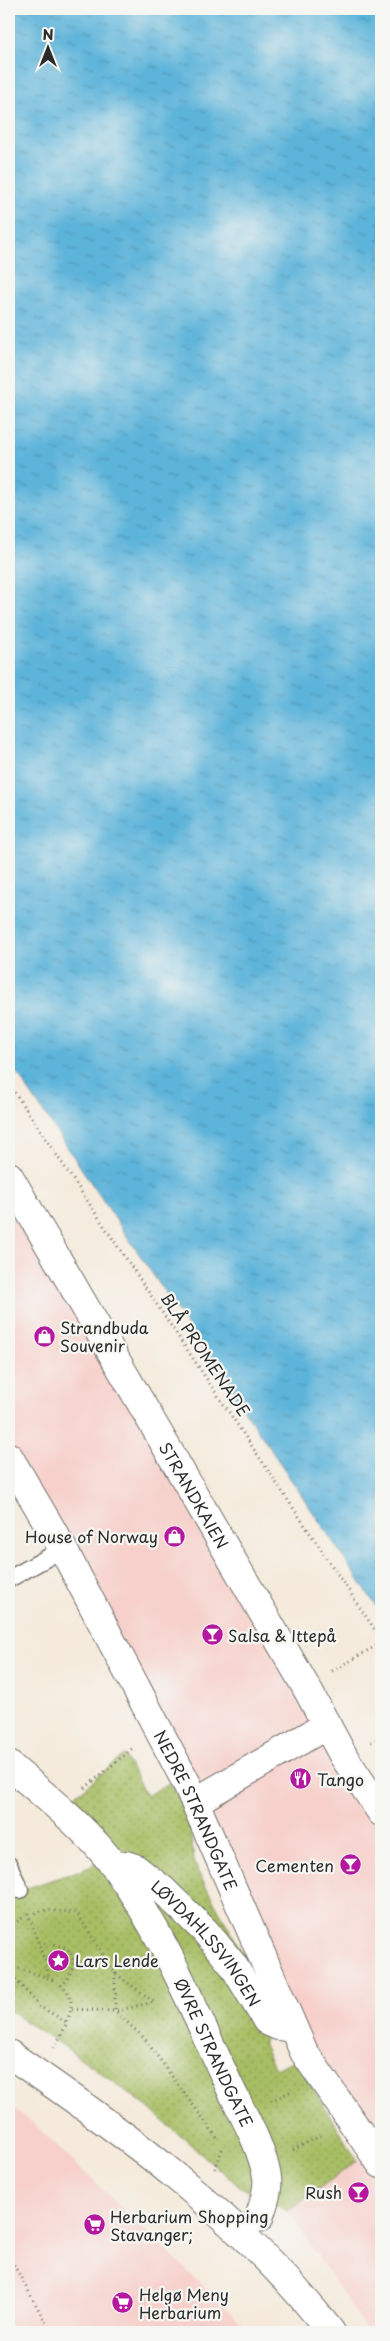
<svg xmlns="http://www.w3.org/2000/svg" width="390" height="2341" font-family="'Playpen Sans',sans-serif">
<defs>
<pattern id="park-dots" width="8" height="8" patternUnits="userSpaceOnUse" patternTransform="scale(1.25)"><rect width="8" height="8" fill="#a7be64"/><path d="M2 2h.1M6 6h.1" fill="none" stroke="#889b53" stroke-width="1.8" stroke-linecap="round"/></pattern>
<pattern id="water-ripples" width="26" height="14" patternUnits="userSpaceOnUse" patternTransform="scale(1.25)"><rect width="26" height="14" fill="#5db4da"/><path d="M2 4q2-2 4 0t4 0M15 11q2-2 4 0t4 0" fill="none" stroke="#4d93b1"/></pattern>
</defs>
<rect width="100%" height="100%" fill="#f6f6f2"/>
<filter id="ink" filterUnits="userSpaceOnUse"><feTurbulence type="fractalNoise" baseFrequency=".02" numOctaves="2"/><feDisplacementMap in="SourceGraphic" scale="10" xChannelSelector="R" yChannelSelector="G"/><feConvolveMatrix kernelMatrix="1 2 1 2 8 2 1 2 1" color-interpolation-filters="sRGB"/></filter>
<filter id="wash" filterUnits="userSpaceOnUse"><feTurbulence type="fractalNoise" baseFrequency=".0096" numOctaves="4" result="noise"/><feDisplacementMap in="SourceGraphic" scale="20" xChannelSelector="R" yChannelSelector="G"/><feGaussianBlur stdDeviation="1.12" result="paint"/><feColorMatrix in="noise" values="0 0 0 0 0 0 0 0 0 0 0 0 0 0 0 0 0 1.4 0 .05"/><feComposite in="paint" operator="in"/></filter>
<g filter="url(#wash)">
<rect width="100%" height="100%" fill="#f5eadb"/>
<path fill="#f7d0cb" d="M 9,1176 L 381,1812 L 381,2332 L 368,2332 L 288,2211 L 357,2161 L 366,2143 L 315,2070 L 195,1802 L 9,1457 Z
M 9,2105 L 32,2122 L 251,2332 L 9,2332 Z"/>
<path fill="url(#park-dots)" stroke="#697448" d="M 124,1755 L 146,1796 L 171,1782 L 190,1827 L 194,1860 L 198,1872 L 274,2011 L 263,2045 L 275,2069 L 296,2059 L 357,2161 L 288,2211 L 240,2187 L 141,2102 L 65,2047 L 9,2011 L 9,1894 L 90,1867 L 115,1842 L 71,1799 Z"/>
<path fill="url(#water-ripples)" stroke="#447082" d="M 9,9 L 381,9 L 381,1613 L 9,1061 Z"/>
</g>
<g filter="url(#ink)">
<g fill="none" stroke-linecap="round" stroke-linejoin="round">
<defs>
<path id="lane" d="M 9,1579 L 63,1549
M 9,1865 L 20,1890"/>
<g id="street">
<path id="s1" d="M 9,1457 L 63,1549 L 187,1784 L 304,2052 L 381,2164"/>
<path id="s2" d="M 9,1765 C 46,1797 86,1828 115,1867 C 162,1931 193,2007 226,2079 C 240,2110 261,2143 267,2177 C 269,2191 263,2205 259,2218"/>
<path d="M 195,1802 L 327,1725"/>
<path id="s3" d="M 115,1867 L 126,1865 L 135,1868 L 163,1890 L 205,1931 L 233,1965 L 267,2021 L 278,2026 L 292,2028"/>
</g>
<g id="secondary">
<path id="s4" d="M 9,1176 L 306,1687 L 344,1757 L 381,1812"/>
<path d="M 9,2054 C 124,2132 245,2221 331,2332"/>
</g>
</defs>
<use href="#lane" stroke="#726e69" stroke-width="19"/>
<use href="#street" stroke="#726e69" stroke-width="30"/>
<use href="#secondary" stroke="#726e69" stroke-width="30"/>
<path stroke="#726e69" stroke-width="3" stroke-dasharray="1 4" stroke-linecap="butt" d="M 9,1084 L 381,1639
M 332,1671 L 381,1643
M 371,1742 L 381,1737
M 85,1788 L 134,1747
M 28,1913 L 47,1967 L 48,1977
M 35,1913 L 48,1910 L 77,1913 L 115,1973 L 154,2002
M 9,1927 L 24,1917
M 39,1943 C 72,1943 84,1958 62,1986
M 9,1966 C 66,1982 90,1987 54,2048
M 9,1972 L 39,2006 L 68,2023
M 115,1973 L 115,2011 L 144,2038 L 218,2139
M 72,2009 L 115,2011 L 154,2002
M 271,2101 L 292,2091
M 293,2150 L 323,2134
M 215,2169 L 223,2147
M 9,2256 L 51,2332"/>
<use href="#lane" stroke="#fff" stroke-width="16"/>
<use href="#street" stroke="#fff" stroke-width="28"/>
<use href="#secondary" stroke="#fff" stroke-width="28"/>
</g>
</g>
<defs>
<symbol id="shop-disc" viewBox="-11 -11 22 22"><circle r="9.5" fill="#b5179e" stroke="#f6f6f2"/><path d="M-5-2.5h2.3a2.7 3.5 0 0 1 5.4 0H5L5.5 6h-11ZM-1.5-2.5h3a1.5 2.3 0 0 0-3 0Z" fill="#fff"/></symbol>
<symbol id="bar-disc" viewBox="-11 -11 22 22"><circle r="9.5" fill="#b5179e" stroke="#f6f6f2"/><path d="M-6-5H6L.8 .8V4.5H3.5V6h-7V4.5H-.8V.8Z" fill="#fff"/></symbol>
<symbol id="restaurant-disc" viewBox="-11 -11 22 22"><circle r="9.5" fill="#b5179e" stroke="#f6f6f2"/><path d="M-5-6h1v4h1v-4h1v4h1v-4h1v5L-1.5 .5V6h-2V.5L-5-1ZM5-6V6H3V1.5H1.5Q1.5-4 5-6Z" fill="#fff"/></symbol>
<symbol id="sight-disc" viewBox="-11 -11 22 22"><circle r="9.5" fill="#b5179e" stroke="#f6f6f2"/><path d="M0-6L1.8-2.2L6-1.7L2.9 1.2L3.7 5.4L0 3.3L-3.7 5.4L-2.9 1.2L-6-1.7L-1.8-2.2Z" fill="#fff"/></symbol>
<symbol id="supermarket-disc" viewBox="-11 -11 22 22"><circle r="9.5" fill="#b5179e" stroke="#f6f6f2"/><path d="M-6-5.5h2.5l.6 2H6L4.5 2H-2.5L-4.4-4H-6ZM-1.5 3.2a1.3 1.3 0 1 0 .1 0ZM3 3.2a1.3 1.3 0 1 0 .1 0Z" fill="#fff"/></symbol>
</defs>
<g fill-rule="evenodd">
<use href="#shop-disc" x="32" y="1324" width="25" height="25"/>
<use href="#shop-disc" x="162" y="1524" width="25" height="25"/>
<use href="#bar-disc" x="200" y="1622" width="25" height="25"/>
<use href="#restaurant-disc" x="288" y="1766" width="25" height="25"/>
<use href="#bar-disc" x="338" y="1852" width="25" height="25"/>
<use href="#sight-disc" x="46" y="1948" width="25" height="25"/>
<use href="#bar-disc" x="346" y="2180" width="25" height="25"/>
<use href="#supermarket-disc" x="82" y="2212" width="25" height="25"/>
<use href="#supermarket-disc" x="110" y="2290" width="25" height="25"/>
</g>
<g text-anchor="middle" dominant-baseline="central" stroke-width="4.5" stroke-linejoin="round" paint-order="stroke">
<g font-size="16" fill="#2b2b2b" stroke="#f6f6f2" text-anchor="start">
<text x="60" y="1327">Strandbuda<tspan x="60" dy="18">Souvenir</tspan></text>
<text x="158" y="1536" text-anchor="end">House of Norway</text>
<text x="228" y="1635">Salsa &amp; Ittepå</text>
<text x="317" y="1779">Tango</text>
<text x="334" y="1865" text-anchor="end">Cementen</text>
<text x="75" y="1960">Lars Lende</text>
<text x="342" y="2192" text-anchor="end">Rush</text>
<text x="110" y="2216">Herbarium Shopping<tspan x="110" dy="18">Stavanger;</tspan></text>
<text x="139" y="2294">Helgø Meny<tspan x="139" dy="18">Herbarium</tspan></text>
</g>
<g font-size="16" fill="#2b2b2b" stroke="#f6f6f2">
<text transform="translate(206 1354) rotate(56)">BLÅ PROMENADE</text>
<text stroke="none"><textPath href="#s4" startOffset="369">STRANDKAIEN</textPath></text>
<text stroke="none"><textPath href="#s1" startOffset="400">NEDRE STRANDGATE</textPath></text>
<text stroke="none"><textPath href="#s3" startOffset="125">LØVDAHLSSVINGEN</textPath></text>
<text stroke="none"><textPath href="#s2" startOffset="358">ØVRE STRANDGATE</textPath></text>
</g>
</g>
<rect width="390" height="2341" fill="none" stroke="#f6f6f2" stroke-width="30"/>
<g transform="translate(48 48)" stroke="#f6f6f2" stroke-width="4" paint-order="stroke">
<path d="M0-4L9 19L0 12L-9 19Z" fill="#2b2b2b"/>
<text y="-8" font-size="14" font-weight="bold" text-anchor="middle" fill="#2b2b2b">N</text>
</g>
</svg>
